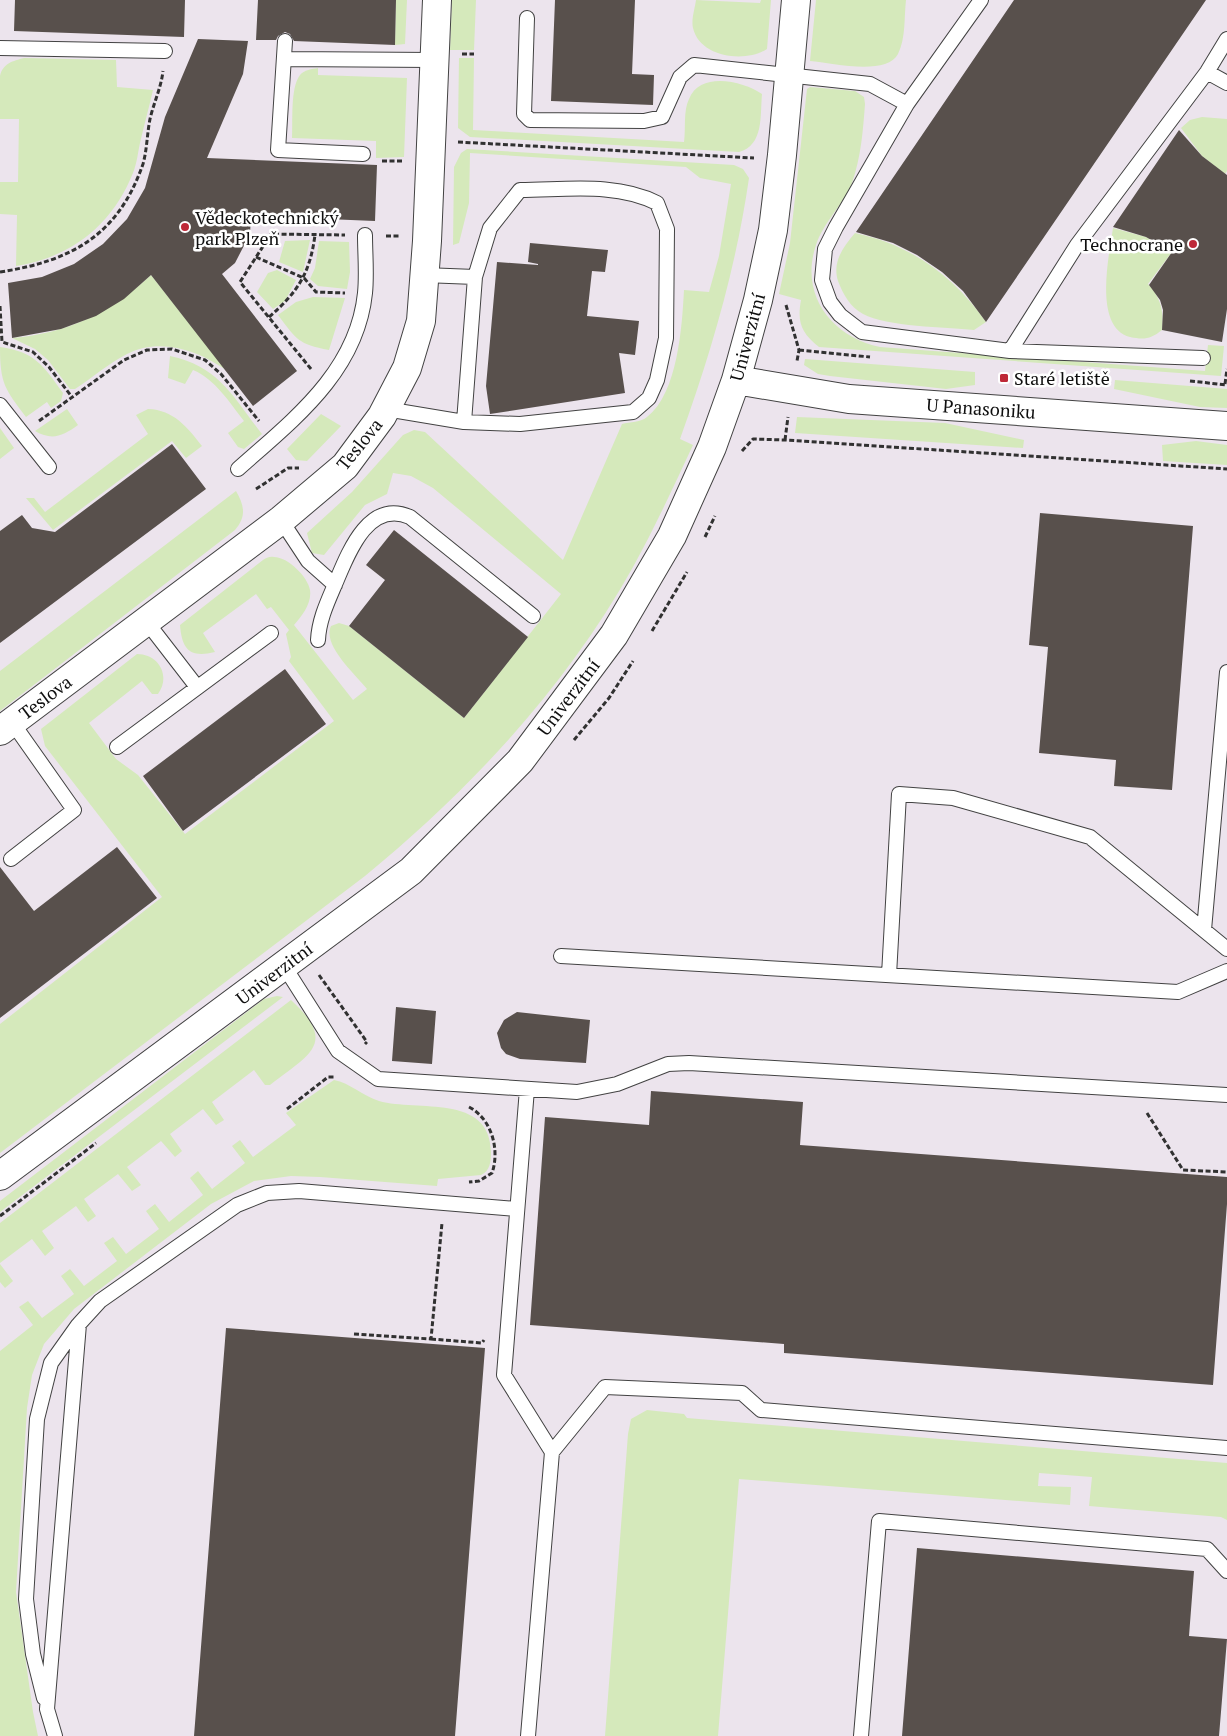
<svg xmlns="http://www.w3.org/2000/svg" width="1227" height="1736" font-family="'PT Serif',serif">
<rect width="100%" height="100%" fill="#fffbf1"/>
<path fill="#ece4ed" d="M 0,0 L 1227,0 L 1227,1736 L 0,1736 Z"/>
<path fill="#d5e9bb" d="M 396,0 L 407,0 L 405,44 L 395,45 Z
M 452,0 L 476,0 L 474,50 L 450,50 Z
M 696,0 L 760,3 L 761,0 L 771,0 L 767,49 C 746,63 700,58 693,28 C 691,20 695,8 696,0 Z
M 816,0 L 906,0 C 904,17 906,38 898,54 C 887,76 832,63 810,61 Z
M 24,58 L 116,60 L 117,87 L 153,90 C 149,108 144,125 140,143 C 138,152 137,163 133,173 C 112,225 72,257 16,266 L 17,215 L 0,214 L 0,182 L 18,182 L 19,119 L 0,119 L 0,76 C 3,63 13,61 24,58 Z
M 459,58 L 474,58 L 473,130 L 684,142 C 686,129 683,111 689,99 C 700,71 743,81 762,94 C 760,116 764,145 739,152 L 470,137 L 458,128 Z
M 318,68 L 318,75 L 407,78 L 404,157 L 376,158 L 376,141 L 292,138 C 293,122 290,88 300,75 C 304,70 312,69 318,68 Z
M 810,87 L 855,91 L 864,97 L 865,104 C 863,131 861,157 852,183 C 843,205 823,223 816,245 C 799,295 832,337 880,347 L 1205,371 L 1208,345 L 1224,346 L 1221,376 L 819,347 C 801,333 797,322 801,300 L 779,294 L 790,243 L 807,89 Z
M 1202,117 L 1227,119 L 1227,171 L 1225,174 L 1202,156 L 1181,128 L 1190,120 Z
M 467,149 L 734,165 L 743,169 L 749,178 C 736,268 711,353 680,439 L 693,445 C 674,486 655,527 633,567 C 566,687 471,789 365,876 L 0,1153 L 0,1024 L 162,897 L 45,746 L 41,729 L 137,654 C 159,654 171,676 158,694 L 152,694 L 142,681 L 89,723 L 116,759 L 138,775 L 185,834 L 334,721 L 289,661 L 291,657 L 286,634 L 289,630 L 271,607 L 267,609 L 256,594 L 203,633 L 215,652 C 190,658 182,650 180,625 L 263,560 C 266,558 270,556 274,557 C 288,557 308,577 310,590 C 312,603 302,616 294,625 L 353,700 L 367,689 C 355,674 322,645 331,626 L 339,623 L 349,626 L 464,718 L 561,594 L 433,488 L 411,476 L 393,473 L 387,494 L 365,505 L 324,555 L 312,553 L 307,533 L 352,492 L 403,435 L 414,430 L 425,432 L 563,560 L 622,424 C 630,422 641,422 647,417 C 678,393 682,326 684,290 L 709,292 L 719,256 L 731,184 L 700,178 L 686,167 L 470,153 L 469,203 L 459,243 L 453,245 L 454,167 L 461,153 Z
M 1113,228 L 1146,237 L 1172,252 L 1148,284 C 1161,298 1164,311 1162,330 C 1151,339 1144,340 1130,337 C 1093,327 1109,256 1113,228 Z
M 855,233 C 911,245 953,275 986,322 L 974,330 C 945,327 887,327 863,314 C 850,307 843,294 838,281 C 832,262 843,247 855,233 Z
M 310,240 L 303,272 L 279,262 L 285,241 Z
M 319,241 L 349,242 L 350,272 L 347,289 L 318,286 L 310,279 L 315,268 Z
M 277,270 L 296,280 L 285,301 L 273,309 L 257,292 L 268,273 Z
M 151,275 L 226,370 C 198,350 159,337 127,354 C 109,363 92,378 75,389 L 70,389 L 48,360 L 35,349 L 12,338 C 69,333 109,313 151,275 Z
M 313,297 L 345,298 L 329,350 C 298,344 297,340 278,315 L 296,302 Z
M 0,347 C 35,352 43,365 63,393 L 61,401 L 51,408 L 47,402 L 26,417 C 5,389 0,384 0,347 Z
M 170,356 C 220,367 232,396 262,434 L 244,449 L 238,447 L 228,433 L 244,421 C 230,403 215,379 193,370 L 185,384 L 168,378 Z
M 805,359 L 975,372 L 975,385 L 946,389 L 830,376 L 818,374 L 804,365 Z
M 1115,380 L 1227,389 L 1227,408 L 1200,407 L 1114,389 Z
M 67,409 L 78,425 C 63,436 52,441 35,431 Z
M 148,409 C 174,410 187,427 202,446 L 186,458 L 172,441 L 53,530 L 26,498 L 34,498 L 45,512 L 148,434 L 136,415 Z
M 321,414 L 341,426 L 307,461 L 296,460 L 287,449 Z
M 797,417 L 945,423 L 1024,440 L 1023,448 L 795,433 Z
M 0,428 L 14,448 L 0,459 Z
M 1196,441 L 1227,445 L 1227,465 L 1163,461 L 1162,445 Z
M 236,491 C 244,505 247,516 235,530 L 0,711 L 0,671 Z
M 277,996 L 283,997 L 0,1212 L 0,1201 L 264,999 Z
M 291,1000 C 339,1044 308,1055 270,1085 L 265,1085 L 254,1070 L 212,1102 L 224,1120 L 216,1125 L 203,1109 L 170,1134 L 182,1151 L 175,1157 L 161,1141 L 127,1167 L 141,1185 L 132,1191 L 118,1174 L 84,1199 L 96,1216 L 88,1222 L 76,1206 L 42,1231 L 54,1248 L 45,1256 L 32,1239 L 0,1263 L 0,1223 Z
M 334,1080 C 350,1083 363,1096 379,1101 C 418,1112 490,1093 491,1152 C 491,1162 490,1171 481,1175 L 438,1179 L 437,1186 L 320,1177 L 291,1176 L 254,1181 L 211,1204 L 74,1309 L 44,1344 L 32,1375 L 27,1408 L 16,1592 L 33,1712 L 38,1736 L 0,1736 L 0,1351 L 33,1325 L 19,1307 L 28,1301 L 42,1318 L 74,1294 L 61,1276 L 70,1269 L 84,1286 L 117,1261 L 104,1243 L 113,1237 L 126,1254 L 159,1229 L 146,1211 L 155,1204 L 169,1222 L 203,1195 L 190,1178 L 198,1171 L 212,1189 L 245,1163 L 232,1146 L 240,1140 L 253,1157 L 296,1125 L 286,1113 Z
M 0,1264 L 13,1281 L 5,1288 L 0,1282 Z
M 647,1410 L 684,1414 L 687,1418 L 1227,1463 L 1227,1520 L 1221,1517 L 1089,1506 L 1092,1477 L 1039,1473 L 1038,1486 L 1071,1487 L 1070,1505 L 739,1479 L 718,1736 L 605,1736 L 628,1434 L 631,1419 Z"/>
<path fill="#58504c" d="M 15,0 L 185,0 L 184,37 L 14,31 Z
M 258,0 L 396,0 L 395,45 L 294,41 L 290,34 L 285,32 L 278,36 L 276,40 L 256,40 Z
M 555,0 L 635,0 L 632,74 L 654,75 L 653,105 L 551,101 Z
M 1014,0 L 1206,0 L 986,322 L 963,291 L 942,272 L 917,255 L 893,243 L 856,232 Z
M 198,39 L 248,41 L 243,74 L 207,158 L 377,165 L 375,221 L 251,216 L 250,234 L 235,263 L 222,274 L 297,371 L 253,406 L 151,275 L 124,299 L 96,316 L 61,329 L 12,338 L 8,283 L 42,277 L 74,264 L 103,244 L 127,219 L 145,188 L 165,117 Z
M 1179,130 L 1202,156 L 1227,175 L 1227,309 L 1222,342 L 1162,330 L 1163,310 L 1160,300 L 1149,285 L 1172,252 L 1146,237 L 1113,227 Z
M 530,243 L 608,250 L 605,272 L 592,271 L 587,316 L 639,321 L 635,355 L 619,353 L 625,393 L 490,414 L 486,386 L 497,262 L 538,265 L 538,264 L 528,262 Z
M 172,444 L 206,489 L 0,643 L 0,531 L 22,515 L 32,528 L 55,532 Z
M 1040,513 L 1193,526 L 1172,790 L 1114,786 L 1116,760 L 1039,753 L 1048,647 L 1029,645 Z
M 394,530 L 528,637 L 464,718 L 349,626 L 385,580 L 366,565 Z
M 285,669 L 326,724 L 183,831 L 143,776 Z
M 117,847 L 157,898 L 0,1018 L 0,867 L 34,911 Z
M 396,1007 L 436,1011 L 432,1064 L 392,1061 Z
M 517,1012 L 590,1020 L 586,1063 L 520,1059 L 506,1054 L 501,1048 L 497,1033 L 504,1020 Z
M 651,1091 L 803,1102 L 800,1145 L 1227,1177 L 1227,1204 L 1213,1385 L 784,1353 L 784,1344 L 530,1325 L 545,1117 L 649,1125 Z
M 226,1328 L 485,1348 L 455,1736 L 194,1736 Z
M 917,1548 L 1194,1571 L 1189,1636 L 1227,1639 L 1219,1736 L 902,1736 Z"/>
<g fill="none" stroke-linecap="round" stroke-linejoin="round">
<defs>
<path id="service" d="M 981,0 L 907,104 L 836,227 L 825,249 L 822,280 L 830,302 L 840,315 L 862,332 L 1010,351 L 1203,358
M 527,18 L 524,114 L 530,120 L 644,121 L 662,117 L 680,77 L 694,65 L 870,84 L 907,104
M 285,41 L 278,150 L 363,154
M 0,48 L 165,51
M 284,59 L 434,60
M 1207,72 L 1227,83
M 1010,351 L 1077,245 L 1207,72 L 1227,39
M 0,405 L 49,467
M 386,409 L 464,422 L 520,424 L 633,412 L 649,398 L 657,380 L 666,338 L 667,229 L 657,203 C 616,182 565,190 520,190 L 490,228 L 475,277 L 424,275
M 464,422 L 475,277
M 238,469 C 293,420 357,372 365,293 C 367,274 365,254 365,235
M 281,520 L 308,561 L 335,585
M 146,621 L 197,687
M 318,640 C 319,619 328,601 336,582 C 349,551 369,499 410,517 L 533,616
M 117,747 L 271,633
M 11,859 L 74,810 L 12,722
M 1204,930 L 1227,672
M 561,956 L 1178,992 L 1227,971
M 284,966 L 338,1051 L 378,1079 L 577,1092 L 617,1084 L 668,1064 L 689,1063 L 1227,1095
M 889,975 L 899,794 L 953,798 L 1090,837 L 1227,949
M 527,1089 L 504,1375 L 552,1452
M 44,1698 L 33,1654 L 26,1599 L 37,1419 L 51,1363 L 78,1325
M 55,1736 L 47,1709 L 79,1324 L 100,1301 L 237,1205 L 267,1193 L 299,1191 L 517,1209
M 528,1736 L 552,1452 L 605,1387 L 742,1393 L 761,1410 L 1227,1448
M 861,1736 L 879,1521 L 1207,1549 L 1227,1571"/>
<path id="minor" d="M 736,380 L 849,399 L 1227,426
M 0,731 L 281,520 L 345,466 L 382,416 L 407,368 L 421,321 L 427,241 L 437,0
M 0,1176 L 411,871 L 520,761 L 614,635 L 672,536 L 712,447 L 736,380 L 758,300 L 773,230 L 782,155 L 796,0"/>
</defs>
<use href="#service" stroke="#424242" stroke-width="16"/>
<use href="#minor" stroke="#424242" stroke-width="30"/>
<path stroke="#313131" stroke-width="3" stroke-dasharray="5 2.5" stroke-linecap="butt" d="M 462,54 L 474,54
M 458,142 L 754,158
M 382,161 L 404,161
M 386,236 L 400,236
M 256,257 L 304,278 L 316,292 L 345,293
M 0,272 C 71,261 118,236 143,164 C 147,150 147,134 150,119 C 154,102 161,88 163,71
M 786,305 L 799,350 L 797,361
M 0,306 L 2,342 L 33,352 L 49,367 L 72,397
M 269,317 C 298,292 310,273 315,235
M 799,350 L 870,357
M 311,369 L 240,282 L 271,234 L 345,235
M 1190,381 L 1227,385
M 1225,384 L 1227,369
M 39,421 L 124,360 L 147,350 L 172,349 L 205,360 L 221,374 L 259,421
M 785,440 L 788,417
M 742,451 L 753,439 L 785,440 L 1227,469
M 256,489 L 288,468 L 299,468
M 705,537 L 715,516
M 652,631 L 687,572
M 574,740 L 609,698 L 633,661
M 319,975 L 367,1042 L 365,1044
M 469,1107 C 492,1119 500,1150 492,1173 L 479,1181 L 469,1182
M 287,1109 L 328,1077 L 336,1077
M 1147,1113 L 1183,1170 L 1227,1172
M 0,1216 L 96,1143
M 354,1334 L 431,1339 L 442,1223
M 431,1339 L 482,1343 L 484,1340"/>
<use href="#service" stroke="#fff" stroke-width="14"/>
<use href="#minor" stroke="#fff" stroke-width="28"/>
</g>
<g fill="#be2837" stroke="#fff" stroke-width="2">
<circle cx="185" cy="227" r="5"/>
<circle cx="1193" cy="244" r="5"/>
<rect x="999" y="373" width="10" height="10" rx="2.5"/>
</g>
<g text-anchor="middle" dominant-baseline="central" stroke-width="5" stroke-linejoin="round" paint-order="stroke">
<g font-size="18" fill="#0f0f0f" stroke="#fff" text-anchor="start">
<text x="195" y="217">Vědeckotechnický<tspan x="195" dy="21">park Plzeň</tspan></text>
<text x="1183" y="244" text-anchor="end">Technocrane</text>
<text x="1014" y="378">Staré letiště</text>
</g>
<g font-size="18" fill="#0f0f0f" stroke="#fff">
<text transform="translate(747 337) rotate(-75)">Univerzitní</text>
<text transform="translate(981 408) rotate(4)">U Panasoniku</text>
<text transform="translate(359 444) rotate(-51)">Teslova</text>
<text transform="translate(45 697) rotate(-37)">Teslova</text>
<text transform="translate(568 697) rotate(-53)">Univerzitní</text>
<text transform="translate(274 973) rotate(-37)">Univerzitní</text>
</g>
</g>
</svg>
